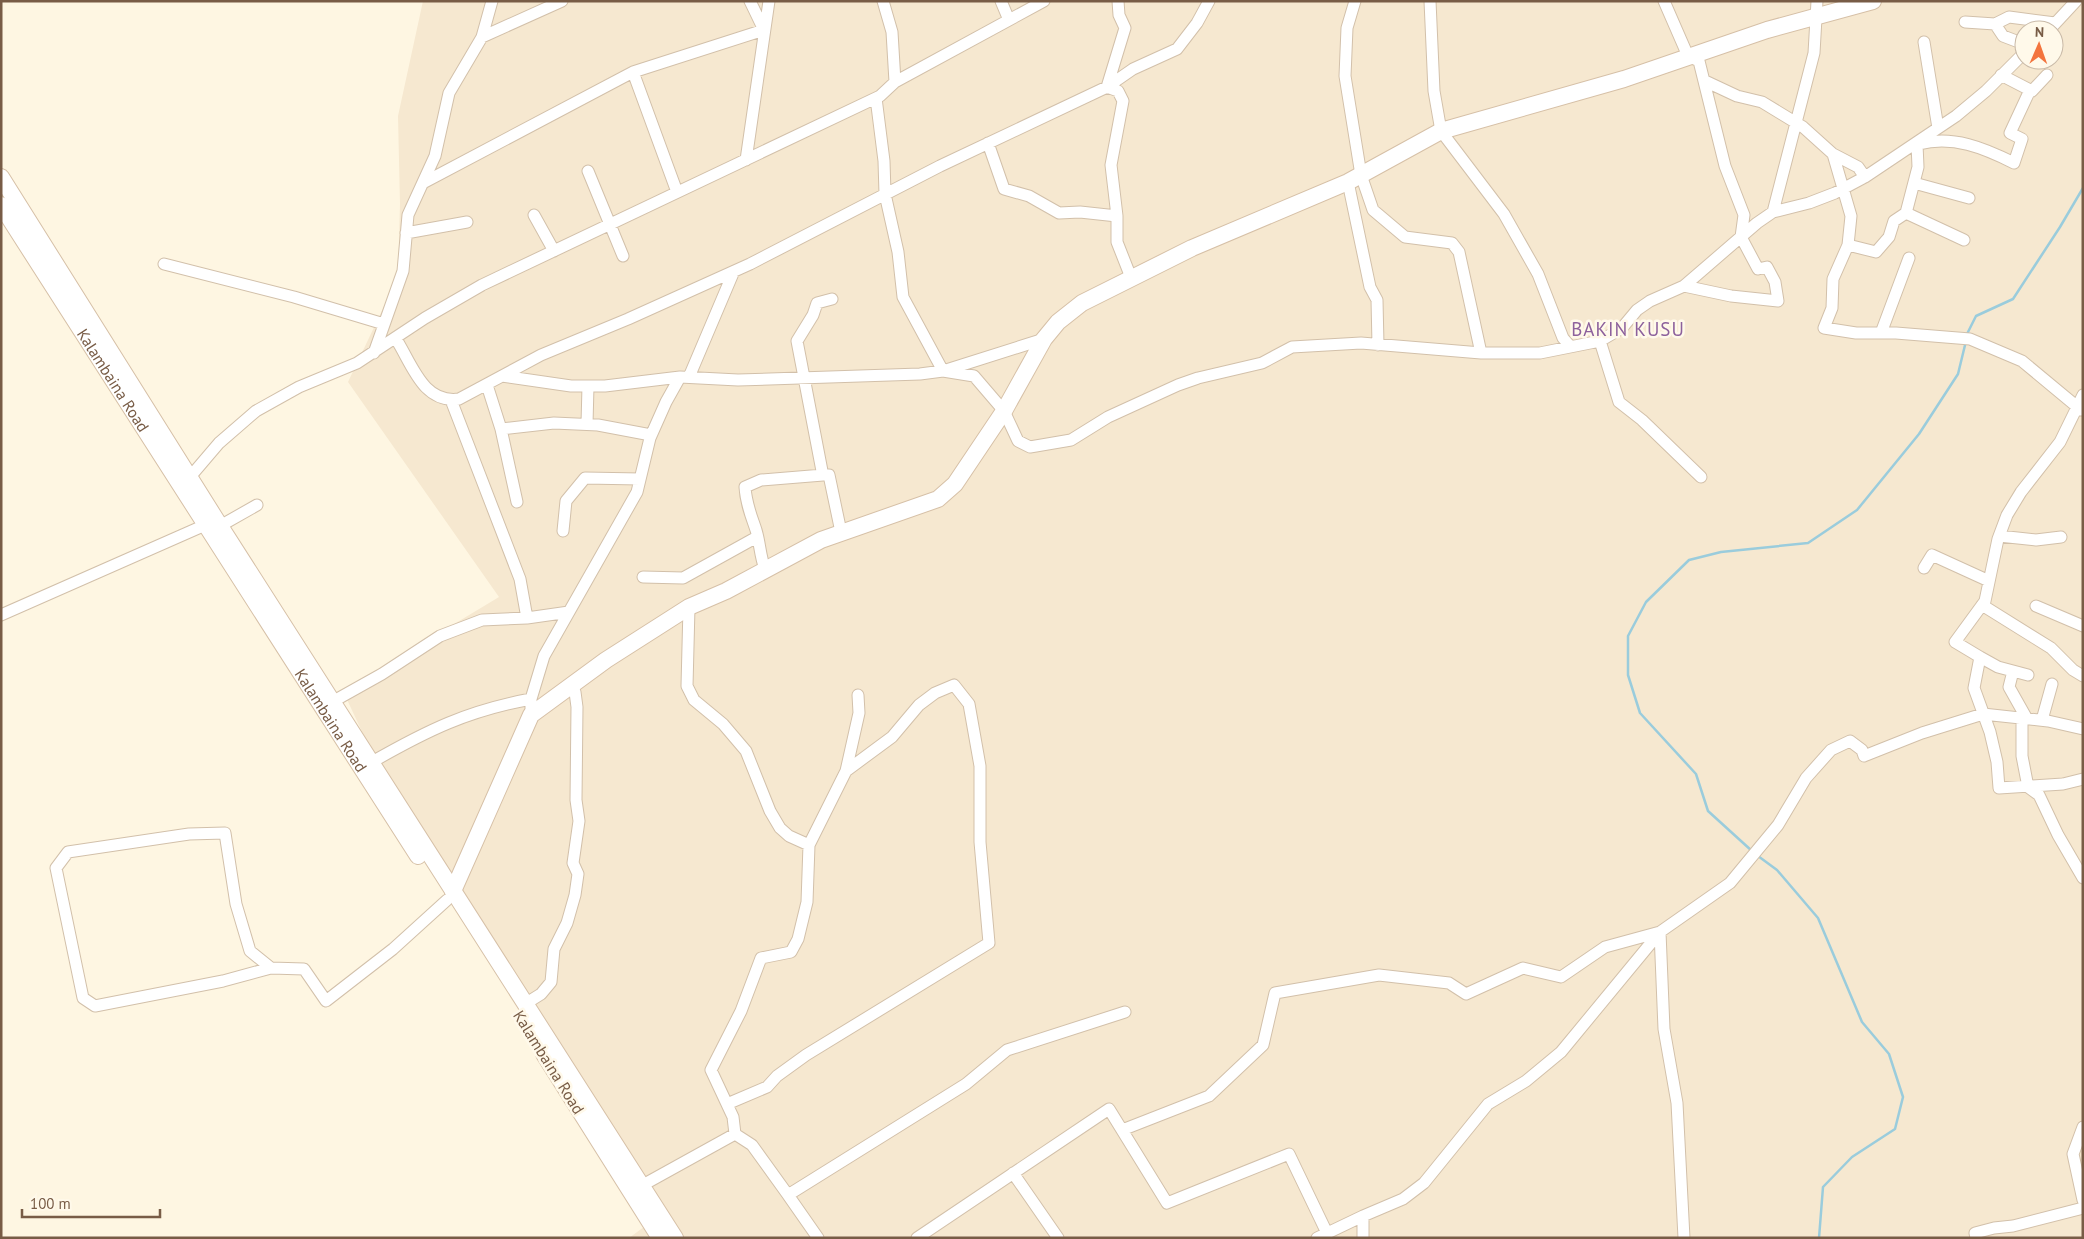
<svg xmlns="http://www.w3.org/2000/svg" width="2084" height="1239" font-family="'PT Sans',sans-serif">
<rect width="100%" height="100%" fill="#fef6e2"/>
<path fill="#f6e8d0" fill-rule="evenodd" d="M 423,1 L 2083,1 L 2083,1238 L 680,1238 L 379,768 L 343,691 L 499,597 L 348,382 L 398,277 L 400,204 L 398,116 ZM 2024,30 L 2054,30 L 2054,60 L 2024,60 Z
M 652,1221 L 663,1238 L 629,1238 Z"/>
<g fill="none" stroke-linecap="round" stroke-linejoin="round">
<path stroke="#9accdc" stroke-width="2.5" d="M 1966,336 L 1976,316 L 2013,299 L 2060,227 L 2083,188
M 1752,851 L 1708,811 L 1696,774 L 1640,713 L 1628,675 L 1628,636 L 1646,602 L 1689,560 L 1721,552 L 1808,543 L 1857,510 L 1919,434 L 1958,374 L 1966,341
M 1758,856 L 1777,870 L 1818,918 L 1862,1022 L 1889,1054 L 1903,1097 L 1895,1129 L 1852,1157 L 1823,1187 L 1819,1238"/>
<defs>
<path id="street" d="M 883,1 L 892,32 L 895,82
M 1001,1 L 1009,20
M 1118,1 L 1119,15 L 1125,28 L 1107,87 L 1133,69 L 1177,49 L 1197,23 L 1209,1
M 1355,1 L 1347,28 L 1345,76 L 1361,175 L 1373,210 L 1405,237 L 1452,243 L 1459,252 L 1481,353
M 1430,1 L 1434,91 L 1441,131 L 1504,214 L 1538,274 L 1563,338 L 1570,346
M 1664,1 L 1688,56 L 1699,61 L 1725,166 L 1744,215 L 1741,237 L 1758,269 L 1767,267 L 1775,282 L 1778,301 L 1731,296 L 1684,286
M 1965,22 L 1995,24 L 2003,36 L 2024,44
M 1995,24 L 2009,17 L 2055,23
M 2050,29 L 2076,1
M 482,37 L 562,1
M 1924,42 L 1938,128
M 633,72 L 764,30 L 750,1
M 2001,75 L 2032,91 L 2047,75
M 1705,81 L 1737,96 L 1762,102 L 1803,127 L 1833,154 L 1858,167 L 1865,177
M 876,98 L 884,161 L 885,194 L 898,252 L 903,297 L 943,371 L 974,376 L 1004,411 L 1018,441 L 1030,447 L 1071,440 L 1108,417 L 1178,385 L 1198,378 L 1262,363 L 1292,347 L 1361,343 L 1481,353 L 1540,353 L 1600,341 L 1622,328 L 1637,310 L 1650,301 L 1684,286 L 1757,223 L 1773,212 L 1809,203 L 1835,193 L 1865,177 L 1956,116 L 1986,91 L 2024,53
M 988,143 L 1004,189 L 1029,196 L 1059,213 L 1080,212 L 1117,216
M 1917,144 L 1918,167 L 1906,213 L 1964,240
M 1919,144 C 1953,135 1984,148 2014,163 L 2022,139 L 2010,133 L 2030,90
M 1833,154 L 1851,216 L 1848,245 L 1833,279 L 1832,308 L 1824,328 L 1856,333 L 1896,333 L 1970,339 L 2022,361 L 2081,410
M 746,160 L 769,1
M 588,171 L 623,256
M 1348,182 L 1370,287 L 1377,300 L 1378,345
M 423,183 L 633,72 L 677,192
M 1914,183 L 1969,198
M 1773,212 L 1814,53 L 1817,1
M 534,215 L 554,251
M 406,233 L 467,222
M 1848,245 L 1876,252 L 1889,237 L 1894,221 L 1906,213
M 164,264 L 294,297 L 384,324
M 832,299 L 817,303 L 813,315 L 797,341 L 822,471 L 823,475 L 829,475 L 841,532
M 1881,333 L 1909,258
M 396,339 C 412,364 423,404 459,399 L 541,355 L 628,319 L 750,264 L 940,166 L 1107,87 L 1118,91 L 1123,101 L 1111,165 L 1117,216 L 1117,242 L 1132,280
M 1600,341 L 1619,402 L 1642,420 L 1701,477
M 374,353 L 403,271 L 408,215 L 435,156 L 449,93 L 482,37 L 492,1
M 502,376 L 571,386 L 605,386 L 680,377 L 738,380 L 920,374 L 943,371 L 1044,339
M 689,377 L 734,271
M 487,385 L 501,429 L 554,423 L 598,425 L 651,435
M 2083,395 L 2060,442 L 2021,492 L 2007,515 L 1998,539 L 1985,601 L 1955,642 L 1980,657 L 1974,688 L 1990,732 L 1997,762 L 1999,788 L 2063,784 L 2083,779
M 451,400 L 520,579 L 527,618
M 587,424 L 588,386
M 501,429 L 517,502
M 190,477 L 219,443 L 256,411 L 299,387 L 357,363 L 425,318 L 482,285 L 880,96 L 895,82 L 1044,1
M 220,526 L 257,505
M 563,531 L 566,501 L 585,478 L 640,479
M 1999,536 L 2036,540 L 2061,537
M 1924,568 L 1932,555 L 1989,581
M 765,569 C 760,556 760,543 756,530 C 751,515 746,504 745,487 L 761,480 L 823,475
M 643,577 L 683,578 L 757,537
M 1982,605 L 2051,648 L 2073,670 L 2083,676
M 2036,606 L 2083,626
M 689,607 L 687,686 L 694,700 L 723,724 L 746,751 L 770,811 L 780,828 L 789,836 L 809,845
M 1,615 L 212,522
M 1980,657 L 1998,667 L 2028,675
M 2013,671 L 2009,687 L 2027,719
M 332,702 L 382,674 L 440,636 L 482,620 L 527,618 L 569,612
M 531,715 L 531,699 L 544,656 L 637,492 L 650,438 L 666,402 L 680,377
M 2022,718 L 2022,756 L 2028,787 L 2039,795 L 2058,835 L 2083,878
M 2042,720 L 2052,684
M 372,762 C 428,730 467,711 531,699
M 271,968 L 223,981 L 95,1006 L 83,998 L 56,868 L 68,852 L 189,834 L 225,833 L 236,904 L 250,951 L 271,968 L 304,969 L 326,1001 L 393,949 L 447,900
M 525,1004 L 541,994 L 551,982 L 554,949 L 567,923 L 575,895 L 578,874 L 573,863 L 579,821 L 576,800 L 577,707 L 575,692 L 569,686
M 727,1104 L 767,1087 L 777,1076 L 806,1055 L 989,943 L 980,842 L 980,766 L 969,704 L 954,685 L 935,693 L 919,705 L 892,737 L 846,771
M 2083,1127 L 2073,1154 L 2083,1200
M 1122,1130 L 1209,1096 L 1263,1045 L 1275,993 L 1379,975 L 1449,983 L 1466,994 L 1523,968 L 1561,977 L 1605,947 L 1660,932 L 1664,1029 L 1677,1103 L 1684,1238
M 735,1134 L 752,1145 L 788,1195
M 1013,1173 L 1058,1238
M 641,1186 L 735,1134 L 733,1117 L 711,1070 L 741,1011 L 761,958 L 791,952 L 798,939 L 807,902 L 809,845 L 846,771 L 859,713 L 858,695
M 818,1238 L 788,1195 L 966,1084 L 1007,1050 L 1125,1012
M 917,1238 L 1109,1109 L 1167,1203 L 1289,1154 L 1327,1233
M 1317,1238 L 1363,1216
M 1363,1238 L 1363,1216 L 1403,1199 L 1424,1183 L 1488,1104 L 1526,1081 L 1561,1052 L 1660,932 L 1730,883 L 1778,825 L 1806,778 L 1831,750 L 1850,741 L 1862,750 L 1864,756 L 1922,733 L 1983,714 L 2048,721 L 2083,729
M 1976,1238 L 1975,1233 L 1994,1228 L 2013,1226 L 2083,1208"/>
<g id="secondary">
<path d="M 1,177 L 220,526 L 675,1238"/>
<path id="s1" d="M 1,205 L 418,856"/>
<path d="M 453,891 L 531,715 L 606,660 L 689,607 L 726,591 L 821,540 L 938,499 L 955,484 L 1004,411 L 1044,339 L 1058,322 L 1082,303 L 1192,248 L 1348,182 L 1441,131 L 1624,79 L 1767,30 L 1873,1"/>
<path d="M 544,1054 L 660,1238"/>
</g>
</defs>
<use href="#street" stroke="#d2c0aa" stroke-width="13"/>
<use href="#secondary" stroke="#d6c0a7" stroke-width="18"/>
<use href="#street" stroke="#fff" stroke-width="11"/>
<use href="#secondary" stroke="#fff" stroke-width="16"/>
</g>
<g text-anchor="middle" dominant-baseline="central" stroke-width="5" stroke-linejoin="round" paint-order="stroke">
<g font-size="16" fill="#785c46" stroke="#fff9ea">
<text stroke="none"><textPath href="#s1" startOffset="208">Kalambaina Road</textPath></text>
<text stroke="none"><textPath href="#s1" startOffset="612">Kalambaina Road</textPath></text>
<text transform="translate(549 1062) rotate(58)">Kalambaina Road</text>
</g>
<g font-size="19" letter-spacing="1" fill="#8d619c" stroke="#fff9ea">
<text x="1628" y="329">BAKIN KUSU</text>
</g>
</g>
<rect width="2084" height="1239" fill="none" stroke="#785c46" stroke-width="5"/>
<g transform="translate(2039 45) rotate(2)"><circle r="24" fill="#fff9ea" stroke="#c9baa8"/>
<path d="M0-4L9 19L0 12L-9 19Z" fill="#f3743d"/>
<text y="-8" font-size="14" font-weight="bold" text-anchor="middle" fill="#785c46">N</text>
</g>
<path d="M22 1209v8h138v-8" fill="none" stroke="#785c46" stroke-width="2.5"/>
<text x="30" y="1209" font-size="15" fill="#785c46" stroke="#fff9ea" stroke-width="4" paint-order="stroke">100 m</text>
</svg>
